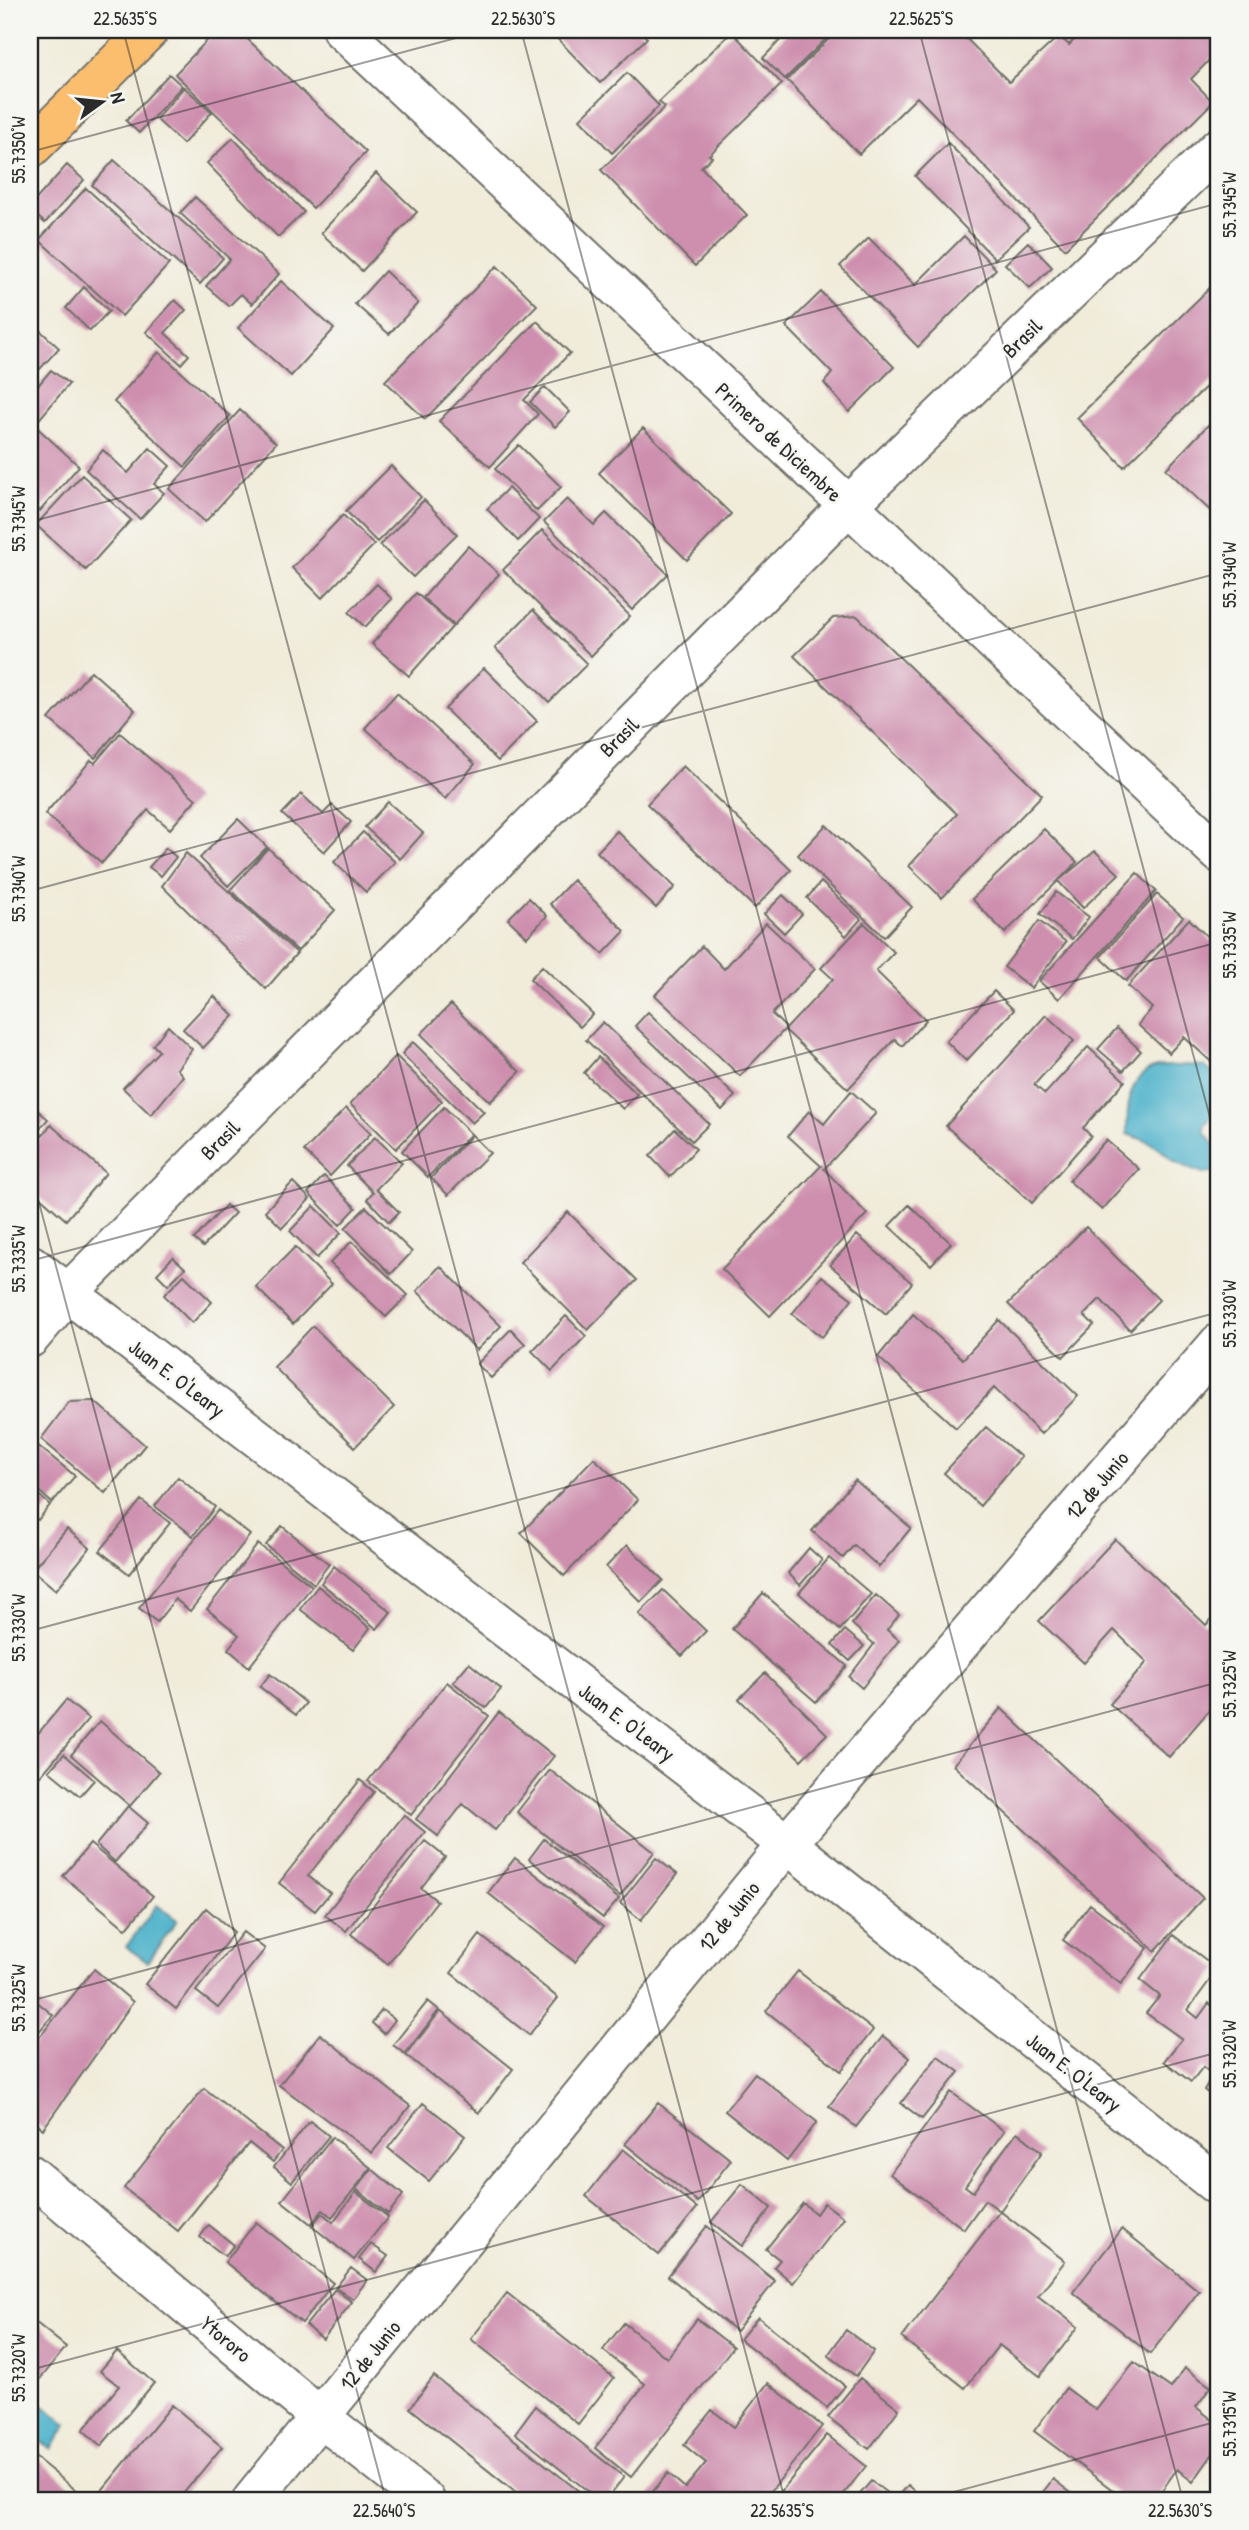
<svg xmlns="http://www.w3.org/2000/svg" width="1249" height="2530" font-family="'Patrick Hand',sans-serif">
<rect width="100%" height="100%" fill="#f6f6f2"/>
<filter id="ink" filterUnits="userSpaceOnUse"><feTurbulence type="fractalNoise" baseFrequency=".0143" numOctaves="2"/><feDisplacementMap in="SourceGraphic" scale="14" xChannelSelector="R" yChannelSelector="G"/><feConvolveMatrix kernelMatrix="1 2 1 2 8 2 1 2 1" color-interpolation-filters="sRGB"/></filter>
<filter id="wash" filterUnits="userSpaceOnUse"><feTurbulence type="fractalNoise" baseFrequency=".00686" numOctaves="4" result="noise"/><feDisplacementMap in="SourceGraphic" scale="28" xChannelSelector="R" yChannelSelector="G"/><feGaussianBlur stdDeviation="1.57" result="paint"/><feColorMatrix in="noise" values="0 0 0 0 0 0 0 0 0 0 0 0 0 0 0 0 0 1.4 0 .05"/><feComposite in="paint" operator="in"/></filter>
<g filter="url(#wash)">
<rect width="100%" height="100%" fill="#f1ecda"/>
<path fill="#4bb1ca" stroke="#3b6e7a" stroke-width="2" d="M 1185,1065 L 1204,1066 L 1219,1079 L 1217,1111 L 1204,1125 L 1205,1133 C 1216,1143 1219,1154 1219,1170 L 1205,1174 C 1195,1169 1176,1165 1170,1158 C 1157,1144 1145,1140 1127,1134 C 1127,1110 1127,1075 1157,1067 C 1165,1065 1176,1067 1185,1065 Z
M 157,1905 L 177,1920 L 148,1962 L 126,1947 Z
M 33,2398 L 67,2424 L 52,2449 L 30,2433 L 30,2404 Z"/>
<g id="blocks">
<path fill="#ce8fae" d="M 217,30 L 238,30 L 366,152 L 313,208 L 175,74 Z
M 549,30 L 639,30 L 647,38 L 600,83 Z
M 790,30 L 833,32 L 785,79 L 763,58 Z
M 838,30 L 958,30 L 1009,82 L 1059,36 L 1069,45 L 1084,30 L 1219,30 L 1219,50 L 1191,79 L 1213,102 L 1065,249 L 917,97 L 859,154 L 787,80 Z
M 732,32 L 782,84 L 709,155 L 712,157 L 701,167 L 747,215 L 695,266 L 601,170 L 665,107 L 659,102 Z
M 627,73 L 659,106 L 612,153 L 580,119 Z
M 169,74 L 182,86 L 139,133 L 126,121 Z
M 184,87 L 212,112 L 183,144 L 156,119 Z
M 233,138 L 304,212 L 278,237 L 207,163 Z
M 948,143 L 1029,227 L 995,259 L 915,176 Z
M 114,160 L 223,258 L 200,284 L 92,185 Z
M 67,165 L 84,180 L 45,223 L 30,210 L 30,206 Z
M 376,173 L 417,212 L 362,271 L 321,233 Z
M 86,188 L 169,264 L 122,316 L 39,240 Z
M 195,197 L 279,274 L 252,304 L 241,294 L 229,306 L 206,286 L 230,259 L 180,213 Z
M 964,236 L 996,269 L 918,347 L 840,266 L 869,238 L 915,285 Z
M 1028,242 L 1052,267 L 1030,288 L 1005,264 Z
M 497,266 L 537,305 L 425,419 L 385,381 Z
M 385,271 L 418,303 L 389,334 L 355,304 Z
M 1219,279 L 1219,374 L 1124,467 L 1077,418 Z
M 281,281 L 334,329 L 291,376 L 238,328 Z
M 84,287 L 109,311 L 90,331 L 66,308 Z
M 821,292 L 894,367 L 849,412 L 824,383 L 832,373 L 786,326 Z
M 175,300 L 186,310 L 165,333 L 189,355 L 181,364 L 146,332 Z
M 30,321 L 59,348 L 30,380 Z
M 537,321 L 570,353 L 524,400 L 538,414 L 490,467 L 439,421 Z
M 159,352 L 230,416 L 185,467 L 114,402 Z
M 51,370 L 69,384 L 36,423 L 30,418 L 30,395 Z
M 545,387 L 570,412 L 555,427 L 530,402 Z
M 240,410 L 276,443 L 205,522 L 169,489 Z
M 30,421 L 79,466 L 40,511 L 30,502 L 30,490 L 33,486 L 30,483 Z
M 1208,425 L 1219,436 L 1219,519 L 1166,469 Z
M 643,428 L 731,514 L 687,560 L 599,473 Z
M 519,445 L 561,487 L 537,511 L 495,469 Z
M 150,448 L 170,466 L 154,484 L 164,493 L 140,519 L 86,470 L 103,450 L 128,473 Z
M 391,466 L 421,497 L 377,542 L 346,511 Z
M 82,475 L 131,520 L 86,570 L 36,525 Z
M 508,488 L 539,519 L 518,541 L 487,509 Z
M 567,499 L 594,525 L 606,513 L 668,574 L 632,610 L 544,522 Z
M 424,500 L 457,534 L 413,577 L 380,545 Z
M 343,515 L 374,545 L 322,598 L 292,568 Z
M 542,530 L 630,616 L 591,656 L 503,570 Z
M 468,546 L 499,574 L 454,625 L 423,598 Z
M 377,584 L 392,599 L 365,627 L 349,612 Z
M 416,593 L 453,626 L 409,676 L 372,644 Z
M 533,610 L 587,664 L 549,702 L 495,648 Z
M 857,616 L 1042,795 L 942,898 L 909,866 L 957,814 L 794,656 L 833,618 Z
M 484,668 L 537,721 L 498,761 L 445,709 Z
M 91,671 L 135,710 L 95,758 L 49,719 Z
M 397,693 L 475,764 L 445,799 L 365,728 Z
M 120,733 L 196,799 L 170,829 L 148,810 L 102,863 L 45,814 L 91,760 L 95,763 Z
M 683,766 L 791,870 L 755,908 L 647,804 Z
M 301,794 L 323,814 L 332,805 L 351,822 L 324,852 L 282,814 Z
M 388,802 L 423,833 L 400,859 L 365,827 Z
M 238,819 L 267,847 L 228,886 L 200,858 Z
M 826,825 L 912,907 L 884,937 L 798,855 Z
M 1044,829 L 1077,862 L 1058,881 L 1095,851 L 1119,874 L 1083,908 L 1058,881 L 1005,933 L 972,899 Z
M 617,831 L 675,887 L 656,908 L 597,852 Z
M 363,832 L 395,862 L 366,892 L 334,862 Z
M 166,848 L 176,857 L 161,876 L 149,867 Z
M 268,848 L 335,910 L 298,951 L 230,890 Z
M 186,853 L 297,953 L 266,989 L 162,886 Z
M 1137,873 L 1156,891 L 1059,999 L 1039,981 Z
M 573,880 L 625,931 L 603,954 L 550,904 Z
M 821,882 L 861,919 L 846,936 L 807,898 Z
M 1056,892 L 1089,917 L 1072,939 L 1040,914 Z
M 1157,894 L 1183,917 L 1126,981 L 1100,957 Z
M 783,895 L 802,914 L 784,933 L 764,914 Z
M 529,898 L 547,916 L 527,937 L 508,919 Z
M 1189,919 L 1219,948 L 1219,1069 L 1184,1037 L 1169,1053 L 1138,1025 L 1152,1008 L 1128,986 Z
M 1039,921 L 1066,942 L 1031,988 L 1004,967 Z
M 766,923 L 815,969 L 772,1014 L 786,1028 L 740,1076 L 655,995 L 702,946 L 724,969 Z
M 864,923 L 894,952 L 876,971 L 926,1020 L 902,1046 L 895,1039 L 848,1089 L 785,1030 L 833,979 L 821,968 Z
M 542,966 L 593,1014 L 580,1027 L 530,979 Z
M 994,991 L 1014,1010 L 966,1061 L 946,1041 Z
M 214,996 L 234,1016 L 203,1048 L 183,1029 Z
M 451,1004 L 520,1072 L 490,1102 L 421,1034 Z
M 648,1012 L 735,1096 L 722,1110 L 635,1026 Z
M 1046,1015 L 1074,1041 L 1034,1085 L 1045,1094 L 1088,1047 L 1125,1081 L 1083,1128 L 1091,1136 L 1032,1203 L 946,1126 Z
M 603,1022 L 709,1124 L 692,1141 L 586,1040 Z
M 168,1026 L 192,1049 L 177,1069 L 183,1076 L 151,1115 L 123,1088 L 159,1051 L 153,1045 Z
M 1117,1028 L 1141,1051 L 1123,1071 L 1098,1049 Z
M 413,1042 L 484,1112 L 472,1123 L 402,1054 Z
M 396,1056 L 442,1101 L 396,1149 L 350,1104 Z
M 598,1057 L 637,1094 L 623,1109 L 584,1073 Z
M 851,1091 L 876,1113 L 824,1169 L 867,1214 L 770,1316 L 722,1269 L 821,1166 L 788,1136 L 809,1111 L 824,1124 Z
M 30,1104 L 48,1119 L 40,1128 L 30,1123 Z
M 444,1107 L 471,1134 L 428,1177 L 402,1151 Z
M 346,1108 L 371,1133 L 330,1176 L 304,1151 Z
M 51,1125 L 106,1173 L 66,1220 L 30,1188 L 30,1149 Z
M 675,1129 L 696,1149 L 670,1177 L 650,1156 Z
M 472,1135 L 490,1153 L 448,1195 L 431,1178 Z
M 375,1137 L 402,1163 L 376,1189 L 399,1212 L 389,1222 L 367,1199 L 373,1192 L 347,1166 Z
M 1106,1140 L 1139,1169 L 1102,1210 L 1069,1181 Z
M 324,1176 L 356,1208 L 340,1225 L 308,1193 Z
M 293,1182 L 310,1199 L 282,1228 L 265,1211 Z
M 226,1205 L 235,1213 L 203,1247 L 194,1239 Z
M 909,1205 L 951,1243 L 931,1265 L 889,1226 Z
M 314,1206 L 341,1233 L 317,1258 L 290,1231 Z
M 366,1207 L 412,1252 L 391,1274 L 345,1228 Z
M 568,1212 L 637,1280 L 588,1330 L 520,1262 Z
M 1086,1227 L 1159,1300 L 1130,1330 L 1100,1299 L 1084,1315 L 1094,1325 L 1063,1357 L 1008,1304 Z
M 857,1235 L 912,1283 L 886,1314 L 830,1265 Z
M 352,1241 L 408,1295 L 386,1317 L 330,1263 Z
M 295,1247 L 332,1284 L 293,1324 L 256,1287 Z
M 173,1257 L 185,1268 L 168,1285 L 157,1274 Z
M 440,1266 L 501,1326 L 477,1350 L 417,1291 Z
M 184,1275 L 212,1302 L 192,1323 L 164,1295 Z
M 822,1276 L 852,1299 L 822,1337 L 792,1314 Z
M 913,1314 L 963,1359 L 999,1320 L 1078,1396 L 1041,1434 L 994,1388 L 956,1428 L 878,1357 Z
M 566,1316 L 586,1336 L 552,1371 L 532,1351 Z
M 313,1326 L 394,1407 L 355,1447 L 274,1367 Z
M 511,1329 L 525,1344 L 491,1378 L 477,1364 Z
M 94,1401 L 145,1445 L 105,1493 L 41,1439 L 69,1402 Z
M 986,1427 L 1021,1457 L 980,1506 L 944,1473 Z
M 36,1444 L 75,1476 L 52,1503 L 30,1483 L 30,1451 Z
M 594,1458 L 638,1500 L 564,1576 L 521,1533 Z
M 178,1477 L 215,1507 L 193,1536 L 155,1506 Z
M 855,1480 L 911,1528 L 879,1567 L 854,1545 L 843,1558 L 812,1531 Z
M 30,1487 L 50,1505 L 38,1520 L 30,1513 Z
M 141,1500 L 170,1523 L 129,1574 L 100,1551 Z
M 218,1510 L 250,1535 L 190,1611 L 175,1599 L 157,1622 L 139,1608 Z
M 282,1526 L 329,1564 L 314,1584 L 266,1545 Z
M 67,1529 L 90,1548 L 56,1590 L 32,1570 Z
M 1115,1539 L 1206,1625 L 1219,1611 L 1219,1699 L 1169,1757 L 1110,1704 L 1147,1662 L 1114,1630 L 1084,1663 L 1039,1621 Z
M 258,1544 L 312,1586 L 249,1667 L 228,1649 L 239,1635 L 207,1609 Z
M 627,1545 L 663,1580 L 641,1602 L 606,1567 Z
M 809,1548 L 822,1560 L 800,1585 L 788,1573 Z
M 829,1558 L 871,1594 L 840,1630 L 799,1593 Z
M 334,1566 L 391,1612 L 377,1629 L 321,1583 Z
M 318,1586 L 370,1628 L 353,1650 L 300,1609 Z
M 663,1590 L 706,1631 L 682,1656 L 639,1614 Z
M 763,1593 L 847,1666 L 816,1702 L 732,1629 Z
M 876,1595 L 899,1615 L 887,1630 L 899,1640 L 862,1688 L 849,1677 L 874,1644 L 852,1624 Z
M 845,1630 L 864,1646 L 850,1661 L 832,1645 Z
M 469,1663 L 501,1689 L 486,1708 L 453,1682 Z
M 765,1673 L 827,1734 L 801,1760 L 739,1699 Z
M 270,1674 L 306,1703 L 296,1715 L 260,1687 Z
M 447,1682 L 489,1716 L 411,1815 L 368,1781 Z
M 66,1700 L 89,1719 L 38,1779 L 30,1772 L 30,1743 Z
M 1001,1708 L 1203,1898 L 1155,1951 L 953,1765 Z
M 499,1712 L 554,1756 L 495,1830 L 463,1804 L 438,1836 L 416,1819 Z
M 100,1721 L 159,1772 L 130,1806 L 71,1755 Z
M 64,1754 L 94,1780 L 80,1796 L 49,1771 Z
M 550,1770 L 654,1852 L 620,1896 L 517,1812 Z
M 360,1780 L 374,1792 L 308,1876 L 330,1893 L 315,1911 L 279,1883 Z
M 128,1806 L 148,1823 L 115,1862 L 96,1845 Z
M 404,1815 L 425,1832 L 346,1931 L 325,1915 Z
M 544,1839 L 619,1899 L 603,1918 L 529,1859 Z
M 425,1841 L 445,1857 L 421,1888 L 437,1901 L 388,1964 L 351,1934 Z
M 90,1844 L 153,1896 L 126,1929 L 63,1876 Z
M 515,1858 L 603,1927 L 575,1962 L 488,1893 Z
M 656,1858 L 677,1874 L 641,1920 L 620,1903 Z
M 1090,1904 L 1148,1948 L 1121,1984 L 1063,1940 Z
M 206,1908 L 234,1932 L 176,2009 L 145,1984 Z
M 243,1932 L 265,1949 L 218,2008 L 196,1991 Z
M 480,1935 L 558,1998 L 529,2035 L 451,1973 Z
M 1173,1935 L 1218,1969 L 1188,2010 L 1198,2018 L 1209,2003 L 1219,2012 L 1219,2102 L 1204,2090 L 1213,2075 L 1203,2067 L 1191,2082 L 1164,2061 L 1182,2039 L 1146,2013 L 1160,1996 L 1140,1980 Z
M 94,1969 L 133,2002 L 43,2129 L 30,2118 L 30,2049 Z
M 798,1971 L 873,2030 L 841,2071 L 766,2011 Z
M 30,1996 L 53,2015 L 30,2042 Z
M 428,2001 L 439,2010 L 405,2054 L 393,2045 Z
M 382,2010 L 395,2020 L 384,2034 L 372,2023 Z
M 440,2011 L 513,2069 L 479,2113 L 406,2055 Z
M 320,2034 L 410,2106 L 372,2153 L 279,2085 Z
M 883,2036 L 910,2058 L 856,2127 L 829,2106 Z
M 938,2056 L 959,2072 L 922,2119 L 901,2103 Z
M 755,2073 L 817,2122 L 787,2161 L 725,2111 Z
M 204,2088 L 282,2150 L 273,2162 L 249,2143 L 178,2231 L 124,2188 Z
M 951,2092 L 1004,2131 L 965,2186 L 973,2192 L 1017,2132 L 1042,2152 L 1000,2211 L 1065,2261 L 1038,2296 L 1078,2327 L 1040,2376 L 999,2345 L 965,2388 L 902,2338 L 1000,2211 L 985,2200 L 964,2229 L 890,2174 Z
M 423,2103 L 465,2136 L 429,2181 L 388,2148 Z
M 658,2103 L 731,2160 L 698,2202 L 625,2144 Z
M 310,2121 L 329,2136 L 292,2182 L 274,2167 Z
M 332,2137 L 371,2168 L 332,2217 L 323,2210 L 311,2224 L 282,2201 Z
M 623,2149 L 697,2208 L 659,2255 L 586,2196 Z
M 372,2169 L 403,2195 L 388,2214 L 356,2189 Z
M 742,2184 L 771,2208 L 742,2246 L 711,2222 Z
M 356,2192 L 388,2217 L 354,2260 L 312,2226 L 322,2213 L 333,2222 Z
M 803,2203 L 816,2214 L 824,2203 L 844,2218 L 793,2283 L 774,2267 L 780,2260 L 766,2249 Z
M 256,2222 L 333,2283 L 302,2323 L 225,2262 Z
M 209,2225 L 234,2245 L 225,2256 L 200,2237 Z
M 707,2226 L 775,2281 L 736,2331 L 668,2276 Z
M 1122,2229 L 1199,2291 L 1150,2354 L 1073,2292 Z
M 371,2244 L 388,2256 L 376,2272 L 359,2259 Z
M 351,2268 L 367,2280 L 353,2299 L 336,2287 Z
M 335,2289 L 352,2302 L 323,2339 L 306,2325 Z
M 507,2293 L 614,2378 L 578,2424 L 471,2339 Z
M 758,2317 L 845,2386 L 827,2408 L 740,2339 Z
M 697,2319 L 733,2347 L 631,2477 L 595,2448 L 645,2384 L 603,2350 L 624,2323 L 667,2358 Z
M 34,2321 L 66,2347 L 30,2392 L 30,2326 Z
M 846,2330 L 874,2351 L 856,2376 L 828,2355 Z
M 117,2351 L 154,2383 L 101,2446 L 83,2430 L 119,2386 L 100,2371 Z
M 1134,2362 L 1171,2388 L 1185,2368 L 1211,2387 L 1196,2407 L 1219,2425 L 1219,2445 L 1193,2482 L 1177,2469 L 1155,2500 L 1126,2500 L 1034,2431 L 1066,2388 L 1096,2410 Z
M 434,2376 L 590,2500 L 525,2500 L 410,2408 Z
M 860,2378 L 899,2409 L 869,2449 L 828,2417 Z
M 768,2383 L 822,2426 L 764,2500 L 646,2500 L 668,2473 L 685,2488 L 706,2463 L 684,2445 L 712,2410 L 734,2427 Z
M 172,2405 L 222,2447 L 178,2500 L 94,2500 Z
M 535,2406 L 624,2477 L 606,2500 L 599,2500 L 515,2433 Z
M 827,2435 L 866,2466 L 839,2500 L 774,2500 Z
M 30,2453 L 88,2500 L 30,2500 Z
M 1053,2479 L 1080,2500 L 1037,2500 Z
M 871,2481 L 891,2496 L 887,2500 L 855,2500 Z
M 908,2485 L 925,2499 L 924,2500 L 896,2500 Z"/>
</g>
</g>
<g filter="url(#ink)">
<use href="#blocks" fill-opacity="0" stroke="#706f68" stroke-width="2"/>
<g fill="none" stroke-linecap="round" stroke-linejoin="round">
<defs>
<path id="minor" d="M 342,30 L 1219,853
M 30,1264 L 787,1844 L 1219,2187
M 30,1338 L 67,1294 L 847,507 L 1219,147
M 30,2174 L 320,2417 L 425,2500
M 252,2500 L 787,1844 L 1219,1343"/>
<path id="major" d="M 30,149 L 149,30"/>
</defs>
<use href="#minor" stroke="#706f68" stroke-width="42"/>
<use href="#major" stroke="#706f68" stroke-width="42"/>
<use href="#minor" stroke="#fff" stroke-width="38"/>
<use href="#major" stroke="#fbbd6e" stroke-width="38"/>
</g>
</g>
<path fill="none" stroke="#2b2b2b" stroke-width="2" stroke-opacity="0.45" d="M 123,30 L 785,2500M 521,30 L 1183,2500M 919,30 L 1219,1151M 30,152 L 486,30M 30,522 L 1219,203M 30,891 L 1219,573M 30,1169 L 386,2500M 30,1261 L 1219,942M 30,1631 L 1219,1312M 30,2001 L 1219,1682M 30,2370 L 1219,2052M 924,2500 L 1219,2421"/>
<g text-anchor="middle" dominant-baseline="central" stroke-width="5" stroke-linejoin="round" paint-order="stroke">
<g font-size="21" fill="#2b2b2b" stroke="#f6f6f2">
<text transform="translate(1022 338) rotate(-44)">Brasil</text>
<text transform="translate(779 442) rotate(43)">Primero de Diciembre</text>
<text transform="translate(619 737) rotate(-45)">Brasil</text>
<text transform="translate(220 1140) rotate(-45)">Brasil</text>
<text transform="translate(177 1378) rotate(37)">Juan E. O'Leary</text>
<text transform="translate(1097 1485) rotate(-49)">12 de Junio</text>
<text transform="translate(627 1722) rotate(37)">Juan E. O'Leary</text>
<text transform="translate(729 1916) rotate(-51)">12 de Junio</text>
<text transform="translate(1074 2072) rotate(38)">Juan E. O'Leary</text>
<text transform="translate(226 2339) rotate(40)">Ytororo</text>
<text transform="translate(370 2355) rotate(-51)">12 de Junio</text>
</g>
</g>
<rect width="1249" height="2530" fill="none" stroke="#f6f6f2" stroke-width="77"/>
<g transform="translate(102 102) rotate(75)" stroke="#f6f6f2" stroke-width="5" paint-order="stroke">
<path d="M0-5L12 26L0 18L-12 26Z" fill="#2b2b2b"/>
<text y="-10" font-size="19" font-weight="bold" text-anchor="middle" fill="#2b2b2b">N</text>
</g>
<rect x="38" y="38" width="1172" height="2454" fill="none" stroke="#2b2b2b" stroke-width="2.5"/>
<g font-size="18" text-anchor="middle" fill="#2b2b2b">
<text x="125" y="25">22.5635°S</text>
<text x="523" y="25">22.5630°S</text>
<text x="921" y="25">22.5625°S</text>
<text transform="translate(19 150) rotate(-90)" y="6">55.7350°W</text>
<text transform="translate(1230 205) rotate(-90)" y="6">55.7345°W</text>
<text transform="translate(19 519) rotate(-90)" y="6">55.7345°W</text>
<text transform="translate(1230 575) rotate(-90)" y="6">55.7340°W</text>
<text transform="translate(19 889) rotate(-90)" y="6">55.7340°W</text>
<text transform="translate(1230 945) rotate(-90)" y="6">55.7335°W</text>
<text transform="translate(19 1259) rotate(-90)" y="6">55.7335°W</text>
<text transform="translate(1230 1314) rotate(-90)" y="6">55.7330°W</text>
<text transform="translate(19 1628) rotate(-90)" y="6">55.7330°W</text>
<text transform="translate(1230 1684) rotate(-90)" y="6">55.7325°W</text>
<text transform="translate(19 1998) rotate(-90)" y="6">55.7325°W</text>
<text transform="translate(1230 2054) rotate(-90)" y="6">55.7320°W</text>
<text transform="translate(19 2368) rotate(-90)" y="6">55.7320°W</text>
<text transform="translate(1230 2424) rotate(-90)" y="6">55.7315°W</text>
<text x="384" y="2517">22.5640°S</text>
<text x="782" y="2517">22.5635°S</text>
<text x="1180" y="2517">22.5630°S</text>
</g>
</svg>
